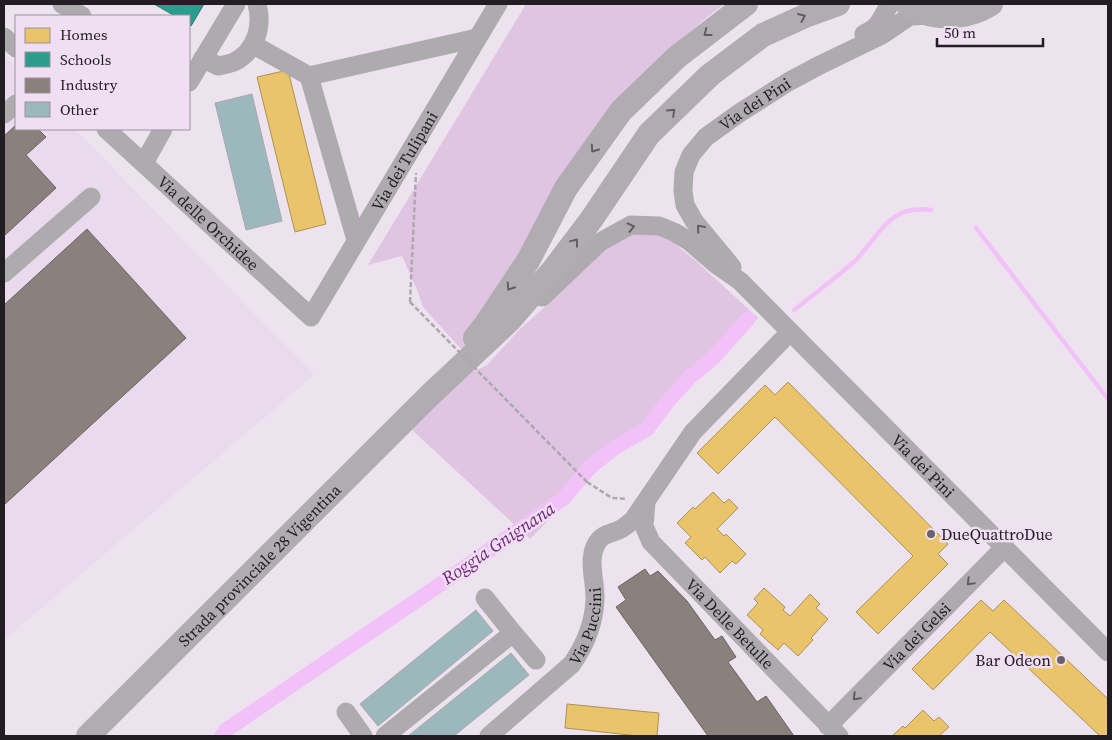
<svg xmlns="http://www.w3.org/2000/svg" width="1112" height="740" font-family="'Source Serif 4',serif">
<rect width="100%" height="100%" fill="#ece3ee"/>
<path fill="#eadaed" d="M 4,55 L 16,68 L 16,129 L 75,129 L 314,375 L 4,640 Z"/>
<path fill="#dfc5e2" d="M 526,4 L 724,4 L 701,22 L 650,70 L 462,350 L 423,307 L 417,290 L 402,256 L 368,265 Z
M 652,233 L 671,241 L 695,260 L 758,318 L 692,380 L 645,435 L 619,449 L 530,539 L 412,430 L 466,375 L 487,365 L 520,329 L 545,307 L 592,258 L 630,234 Z"/>
<path fill="#e9c46a" stroke="#ad9255" d="M 288,70 L 326,224 L 295,232 L 257,77 Z
M 788,382 L 948,544 L 938,554 L 948,564 L 878,634 L 856,612 L 913,556 L 775,417 L 718,474 L 697,453 L 765,385 L 775,395 Z
M 713,492 L 724,503 L 729,499 L 738,508 L 717,529 L 724,536 L 726,534 L 746,554 L 736,564 L 732,561 L 720,573 L 705,557 L 702,560 L 685,543 L 691,537 L 677,523 L 693,507 L 695,509 Z
M 764,588 L 785,607 L 783,610 L 790,616 L 810,594 L 820,604 L 816,608 L 828,619 L 811,638 L 813,640 L 798,656 L 784,643 L 778,650 L 760,634 L 763,630 L 747,615 L 758,603 L 754,599 Z
M 981,600 L 993,611 L 1004,600 L 1108,699 L 1108,736 L 1100,736 L 990,632 L 933,690 L 912,669 Z
M 567,704 L 659,713 L 657,736 L 639,736 L 565,728 Z
M 923,710 L 934,721 L 939,717 L 949,727 L 939,736 L 892,736 L 903,726 L 905,728 Z"/>
<path fill="#2a9d8f" stroke="#28766f" d="M 154,4 L 204,4 L 191,26 L 189,24 L 189,16 L 175,16 Z"/>
<path fill="#8a817c" stroke="#6b6361" d="M 16,125 L 16,129 L 38,129 L 46,137 L 26,155 L 56,188 L 4,236 L 4,136 Z
M 87,229 L 186,338 L 4,505 L 4,305 Z
M 645,569 L 650,576 L 658,571 L 687,601 L 715,640 L 722,636 L 736,657 L 728,662 L 757,702 L 766,696 L 794,736 L 708,736 L 616,607 L 626,600 L 618,587 Z"/>
<g fill="none" stroke-linecap="round" stroke-linejoin="round">
<path stroke="#f1c1f8" stroke-width="4.5" d="M 976,228 L 1108,399
M 794,310 C 814,294 836,278 855,261 C 880,236 888,204 931,210"/>
<path stroke="#f1c1f8" stroke-width="15" d="M 222,736 L 226,730 L 451,577 L 564,498 L 590,467 L 614,448 L 647,429 L 668,401 L 690,377 L 714,357 L 748,319"/>
</g>
<path fill="#9db8bc" stroke="#a8a9ae" d="M 252,94 L 282,221 L 246,230 L 215,103 Z
M 476,610 L 493,631 L 378,726 L 360,704 Z
M 511,653 L 529,675 L 454,736 L 408,736 Z"/>
<g fill="none" stroke-linecap="round" stroke-linejoin="round">
<path stroke="#aca8ad" stroke-width="2.5" stroke-dasharray="5 2.5" stroke-linecap="butt" d="M 410,302 L 416,173
M 587,482 L 612,498 L 627,499"/>
<g stroke="#aeabae" stroke-width="19">
<path d="M 62,4 L 82,16"/>
<path d="M 864,34 C 882,25 880,19 890,4"/>
<path d="M 4,37 L 16,48"/>
<path d="M 254,45 L 309,76 L 477,38"/>
<path d="M 203,58 L 218,66 C 223,65 229,64 234,62 C 256,51 263,26 257,4"/>
<path d="M 309,76 L 356,240"/>
<path d="M 189,82 L 236,4"/>
<path d="M 4,114 L 16,104"/>
<path id="s1" d="M 106,129 L 311,317 L 498,4"/>
<path d="M 144,163 L 163,129"/>
<path id="s2" d="M 732,267 L 694,221 L 685,205 L 683,191 L 684,172 L 691,155 L 706,137 L 738,114 L 788,82 L 820,65 L 882,35 L 910,16 L 931,15"/>
<path d="M 4,273 L 91,197"/>
<path id="s3" d="M 542,297 L 600,242 L 631,225 L 659,226 L 674,232 L 689,241 L 717,265 L 740,281 L 1108,652"/>
<path id="s4" d="M 646,502 L 644,526 L 651,542 L 839,736"/>
<path d="M 485,598 L 513,633"/>
<path d="M 346,712 L 363,736"/>
<path id="s5" d="M 828,726 L 1005,547"/>
<path d="M 385,736 L 513,633 L 536,660"/>
<path id="s6" d="M 489,736 L 572,664 C 585,645 594,624 595,600 C 596,581 585,555 600,539 C 605,533 614,533 621,529 C 625,527 629,523 633,520 L 693,432 L 790,332"/>
</g>
<g stroke="#b1acb2" stroke-width="24">
<path d="M 907,4 C 931,21 966,20 991,4"/>
<path d="M 475,338 L 486,324 L 528,261 L 566,188 L 621,111 L 677,57 L 746,4"/>
<path id="s7" d="M 88,736 L 431,394 L 510,320 L 553,270 L 591,220 L 649,134 L 710,75 L 763,35 L 805,16 L 838,4"/>
</g>
<path stroke="#aca8ad" stroke-width="2.5" stroke-dasharray="5 2.5" stroke-linecap="butt" d="M 410,302 L 587,482"/>
</g>
<defs><path id="oneway-chevron" d="M-2-3.5L2.5 0L-2 3.5" fill="none" stroke-width="1.6" stroke-linecap="round" stroke-linejoin="round" transform="scale(1.25)"/></defs>
<g stroke="#625d63">
<use href="#oneway-chevron" transform="translate(802 17) rotate(-23)"/>
<use href="#oneway-chevron" transform="translate(707 33) rotate(142)"/>
<use href="#oneway-chevron" transform="translate(672 112) rotate(-44)"/>
<use href="#oneway-chevron" transform="translate(594 149) rotate(125)"/>
<use href="#oneway-chevron" transform="translate(575 242) rotate(-53)"/>
<use href="#oneway-chevron" transform="translate(510 287) rotate(123)"/>
</g>
<g stroke="#615c62">
<use href="#oneway-chevron" transform="translate(631 227) rotate(-13)"/>
<use href="#oneway-chevron" transform="translate(700 228) rotate(-131)"/>
<use href="#oneway-chevron" transform="translate(970 582) rotate(135)"/>
<use href="#oneway-chevron" transform="translate(856 697) rotate(135)"/>
</g>
<g fill="#69626a" stroke="#f0dff2" stroke-width="2">
<circle cx="931" cy="534" r="5"/>
<circle cx="1061" cy="660" r="5"/>
</g>
<g text-anchor="middle" dominant-baseline="central" stroke-width="5" stroke-linejoin="round" paint-order="stroke">
<g font-size="16" fill="#221c23" stroke="#f0dff2">
<text stroke="none"><textPath href="#s2" startOffset="212">Via dei Pini</textPath></text>
<text stroke="none"><textPath href="#s1" startOffset="460">Via dei Tulipani</textPath></text>
<text stroke="none"><textPath href="#s1" startOffset="139">Via delle Orchidee</textPath></text>
<text stroke="none"><textPath href="#s3" startOffset="502">Via dei Pini</textPath></text>
<text stroke="none"><textPath href="#s7" startOffset="242">Strada provinciale 28 Vigentina</textPath></text>
<text stroke="none"><textPath href="#s6" startOffset="151">Via Puccini</textPath></text>
<text stroke="none"><textPath href="#s4" startOffset="155">Via Delle Betulle</textPath></text>
<text stroke="none"><textPath href="#s5" startOffset="126">Via dei Gelsi</textPath></text>
</g>
<g font-size="16" fill="#221c23" stroke="#f0dff2" text-anchor="start">
<text x="941" y="534">DueQuattroDue</text>
<text x="1051" y="660" text-anchor="end">Bar Odeon</text>
</g>
<g font-size="18" font-style="italic" fill="#70247b" stroke="#f0dff2">
<text transform="translate(498 543) rotate(-34)">Roggia Gnignana</text>
</g>
</g>
<rect width="1112" height="740" fill="none" stroke="#221c23" stroke-width="10"/>
<rect x="15" y="15" width="175" height="115" fill="#f0dff2" stroke="#9e919f"/>
<rect x="25" y="28" width="25" height="15" fill="#e9c46a" stroke="#9e919f"/>
<text x="60" y="40" font-size="15" fill="#221c23">Homes</text>
<rect x="25" y="52" width="25" height="15" fill="#2a9d8f" stroke="#9e919f"/>
<text x="60" y="65" font-size="15" fill="#221c23">Schools</text>
<rect x="25" y="78" width="25" height="15" fill="#8a817c" stroke="#9e919f"/>
<text x="60" y="90" font-size="15" fill="#221c23">Industry</text>
<rect x="25" y="102" width="25" height="15" fill="#9db8bc" stroke="#9e919f"/>
<text x="60" y="115" font-size="15" fill="#221c23">Other</text>
<path d="M937 38v8h106v-8" fill="none" stroke="#221c23" stroke-width="2.5"/>
<text x="944" y="38" font-size="15" fill="#221c23" stroke="#f0dff2" stroke-width="4" paint-order="stroke">50 m</text>
</svg>
